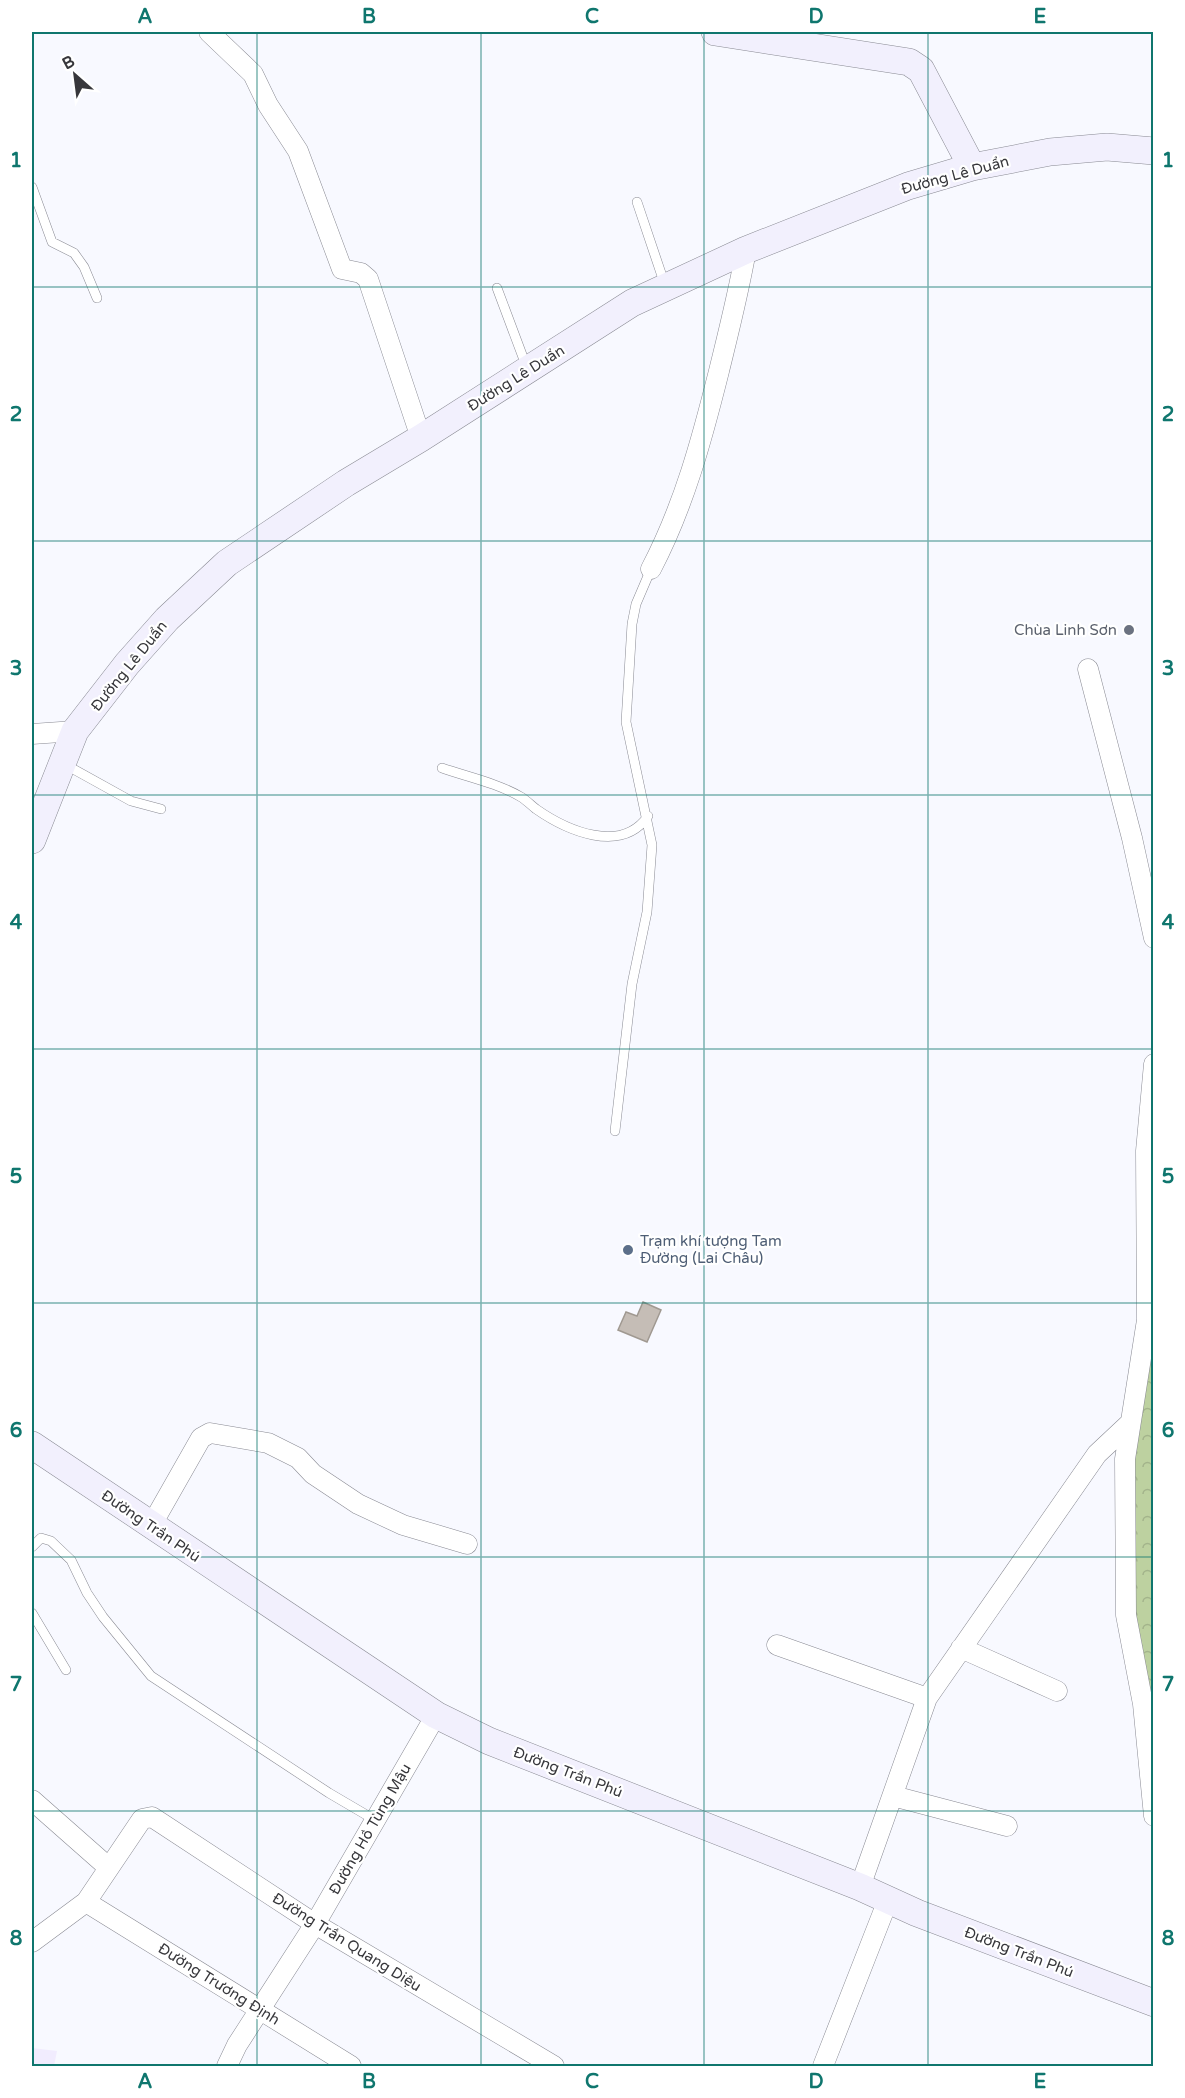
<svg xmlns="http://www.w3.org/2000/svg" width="1185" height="2098" font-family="'Varela Round',sans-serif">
<defs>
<pattern id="park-crowns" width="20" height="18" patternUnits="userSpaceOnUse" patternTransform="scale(1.5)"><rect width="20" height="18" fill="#bdd1a0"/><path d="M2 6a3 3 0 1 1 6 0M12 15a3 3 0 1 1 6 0" fill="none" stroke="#a3b48b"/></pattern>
</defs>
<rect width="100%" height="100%" fill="#f8f9ff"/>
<path fill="#f1ecfe" d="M 32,2048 L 57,2051 L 54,2066 L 32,2066 Z"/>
<path fill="url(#park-crowns)" d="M 1153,1345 L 1153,1733 L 1135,1621 L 1135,1443 Z"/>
<path fill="#c5bdb6" stroke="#a09991" stroke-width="1.5" d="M 643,1302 L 661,1310 L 647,1342 L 618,1330 L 626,1312 L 637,1316 Z"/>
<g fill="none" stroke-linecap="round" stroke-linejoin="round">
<defs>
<path id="lane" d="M 32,187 L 52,242 L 74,253 L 84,267 L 97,298
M 637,202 L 665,285
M 497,288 L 527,368
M 66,765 L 131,801 L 161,809
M 442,768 C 468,777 497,783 521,797 C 526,800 531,805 536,809 C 566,830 621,855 648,816
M 615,1131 L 632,984 L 647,912 L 652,845 L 626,722 L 632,624 L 636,604 L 651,569
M 32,1547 L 41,1538 L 51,1541 L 71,1560 L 87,1593 L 103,1617 L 151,1676 L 329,1793 L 375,1820
M 32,1613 L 66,1670"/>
<path id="street" d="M 209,32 L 253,74 L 268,105 L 298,151 L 342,269 L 361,273 L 368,279 L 421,438
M 651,569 C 684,506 702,439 719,371 C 729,330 739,291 746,250
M 1088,669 L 1132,838 L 1154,938
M 32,734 L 75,731
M 1154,1064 L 1146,1151 L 1147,1320 L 1125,1459 L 1126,1615 L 1143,1704 L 1154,1816
M 151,1526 L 201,1438 L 210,1433 L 268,1443 L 298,1458 L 313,1474 L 358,1504 L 403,1525 L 467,1544
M 777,1645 L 927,1698
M 961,1648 L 1057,1691
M 893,1796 L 1007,1826
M 32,1800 L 108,1867
M 860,1887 L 927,1698 L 1097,1454 L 1129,1424
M 86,1902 L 351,2066
M 32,1942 L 86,1902 L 142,1819 L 152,1817 L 315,1924 L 554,2066
M 227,2066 L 237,2045 L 315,1924 L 436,1715
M 823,2066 L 888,1900"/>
<path id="secondary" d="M 715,32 L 909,62 L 921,70 L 972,167
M 32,840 L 75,731 L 127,664 L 167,619 L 227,563 L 346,483 L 421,438 L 632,303 L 746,250 L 908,186 L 972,167 L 1050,152 L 1107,147 L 1154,151
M 32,1445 L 436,1715 L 489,1741 L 860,1887 L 917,1913 L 1154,2003"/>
</defs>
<use href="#lane" stroke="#898a93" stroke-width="10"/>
<use href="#street" stroke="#898a93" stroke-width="21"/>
<use href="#secondary" stroke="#898a93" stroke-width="28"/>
<use href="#lane" stroke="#fff" stroke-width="9"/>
<use href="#street" stroke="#fff" stroke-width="20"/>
<use href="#secondary" stroke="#f2f0fd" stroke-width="27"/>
</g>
<path fill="none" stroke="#0f766e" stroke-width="1.5" stroke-opacity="0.55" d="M 257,32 L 257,2066M 481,32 L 481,2066M 704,32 L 704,2066M 928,32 L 928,2066M 32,287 L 1154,287M 32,541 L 1154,541M 32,795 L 1154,795M 32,1049 L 1154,1049M 32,1303 L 1154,1303M 32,1557 L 1154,1557M 32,1811 L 1154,1811"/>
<circle fill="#6b7280" stroke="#fff" stroke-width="2" cx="1129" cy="630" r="6"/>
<circle fill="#5c6f8a" stroke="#fff" stroke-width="2" cx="628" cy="1250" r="6"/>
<g text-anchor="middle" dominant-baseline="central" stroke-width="4.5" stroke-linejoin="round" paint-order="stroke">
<g font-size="15" fill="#37373b" stroke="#fff">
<text transform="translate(955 175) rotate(-15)">Đường Lê Duẩn</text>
<text transform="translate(516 378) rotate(-32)">Đường Lê Duẩn</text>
<text transform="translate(129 666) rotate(-51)">Đường Lê Duẩn</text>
<text transform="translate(151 1526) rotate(34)">Đường Trần Phú</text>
<text transform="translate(568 1772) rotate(21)">Đường Trần Phú</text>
<text transform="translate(370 1829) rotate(-60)">Đường Hồ Tùng Mậu</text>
<text transform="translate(347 1942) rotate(32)">Đường Trần Quang Diệu</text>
<text transform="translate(1019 1952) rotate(21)">Đường Trần Phú</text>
<text transform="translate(219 1984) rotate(32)">Đường Trương Định</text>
</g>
<g font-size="15" fill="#5b616d" stroke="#fff" text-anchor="end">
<text x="1117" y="630">Chùa Linh Sơn</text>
</g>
<g font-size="15" fill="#4e5e75" stroke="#fff" text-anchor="start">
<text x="640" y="1241">Trạm khí tượng Tam<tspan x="640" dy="17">Đường (Lai Châu)</tspan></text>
</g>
</g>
<rect width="1185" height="2098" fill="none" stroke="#ffffff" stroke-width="66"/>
<g transform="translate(75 75) rotate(332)" stroke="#ffffff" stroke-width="4.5" paint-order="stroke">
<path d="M0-4.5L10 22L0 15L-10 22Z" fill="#37373b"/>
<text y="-9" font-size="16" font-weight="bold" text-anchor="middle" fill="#37373b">B</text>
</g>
<rect x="33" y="33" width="1119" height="2032" fill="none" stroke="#0f766e" stroke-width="2"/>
<g font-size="20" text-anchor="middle" font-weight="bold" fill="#0f766e">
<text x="145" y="23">A</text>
<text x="369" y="23">B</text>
<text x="592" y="23">C</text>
<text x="816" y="23">D</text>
<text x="1040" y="23">E</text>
<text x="16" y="167">1</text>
<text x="1168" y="167">1</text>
<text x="16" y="421">2</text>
<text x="1168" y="421">2</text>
<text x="16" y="675">3</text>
<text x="1168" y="675">3</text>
<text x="16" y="929">4</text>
<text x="1168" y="929">4</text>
<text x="16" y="1183">5</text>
<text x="1168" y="1183">5</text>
<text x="16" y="1437">6</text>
<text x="1168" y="1437">6</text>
<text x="16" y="1691">7</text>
<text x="1168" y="1691">7</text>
<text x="16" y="1945">8</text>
<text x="1168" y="1945">8</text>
<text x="145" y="2088">A</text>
<text x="369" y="2088">B</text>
<text x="592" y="2088">C</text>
<text x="816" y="2088">D</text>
<text x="1040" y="2088">E</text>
</g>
</svg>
